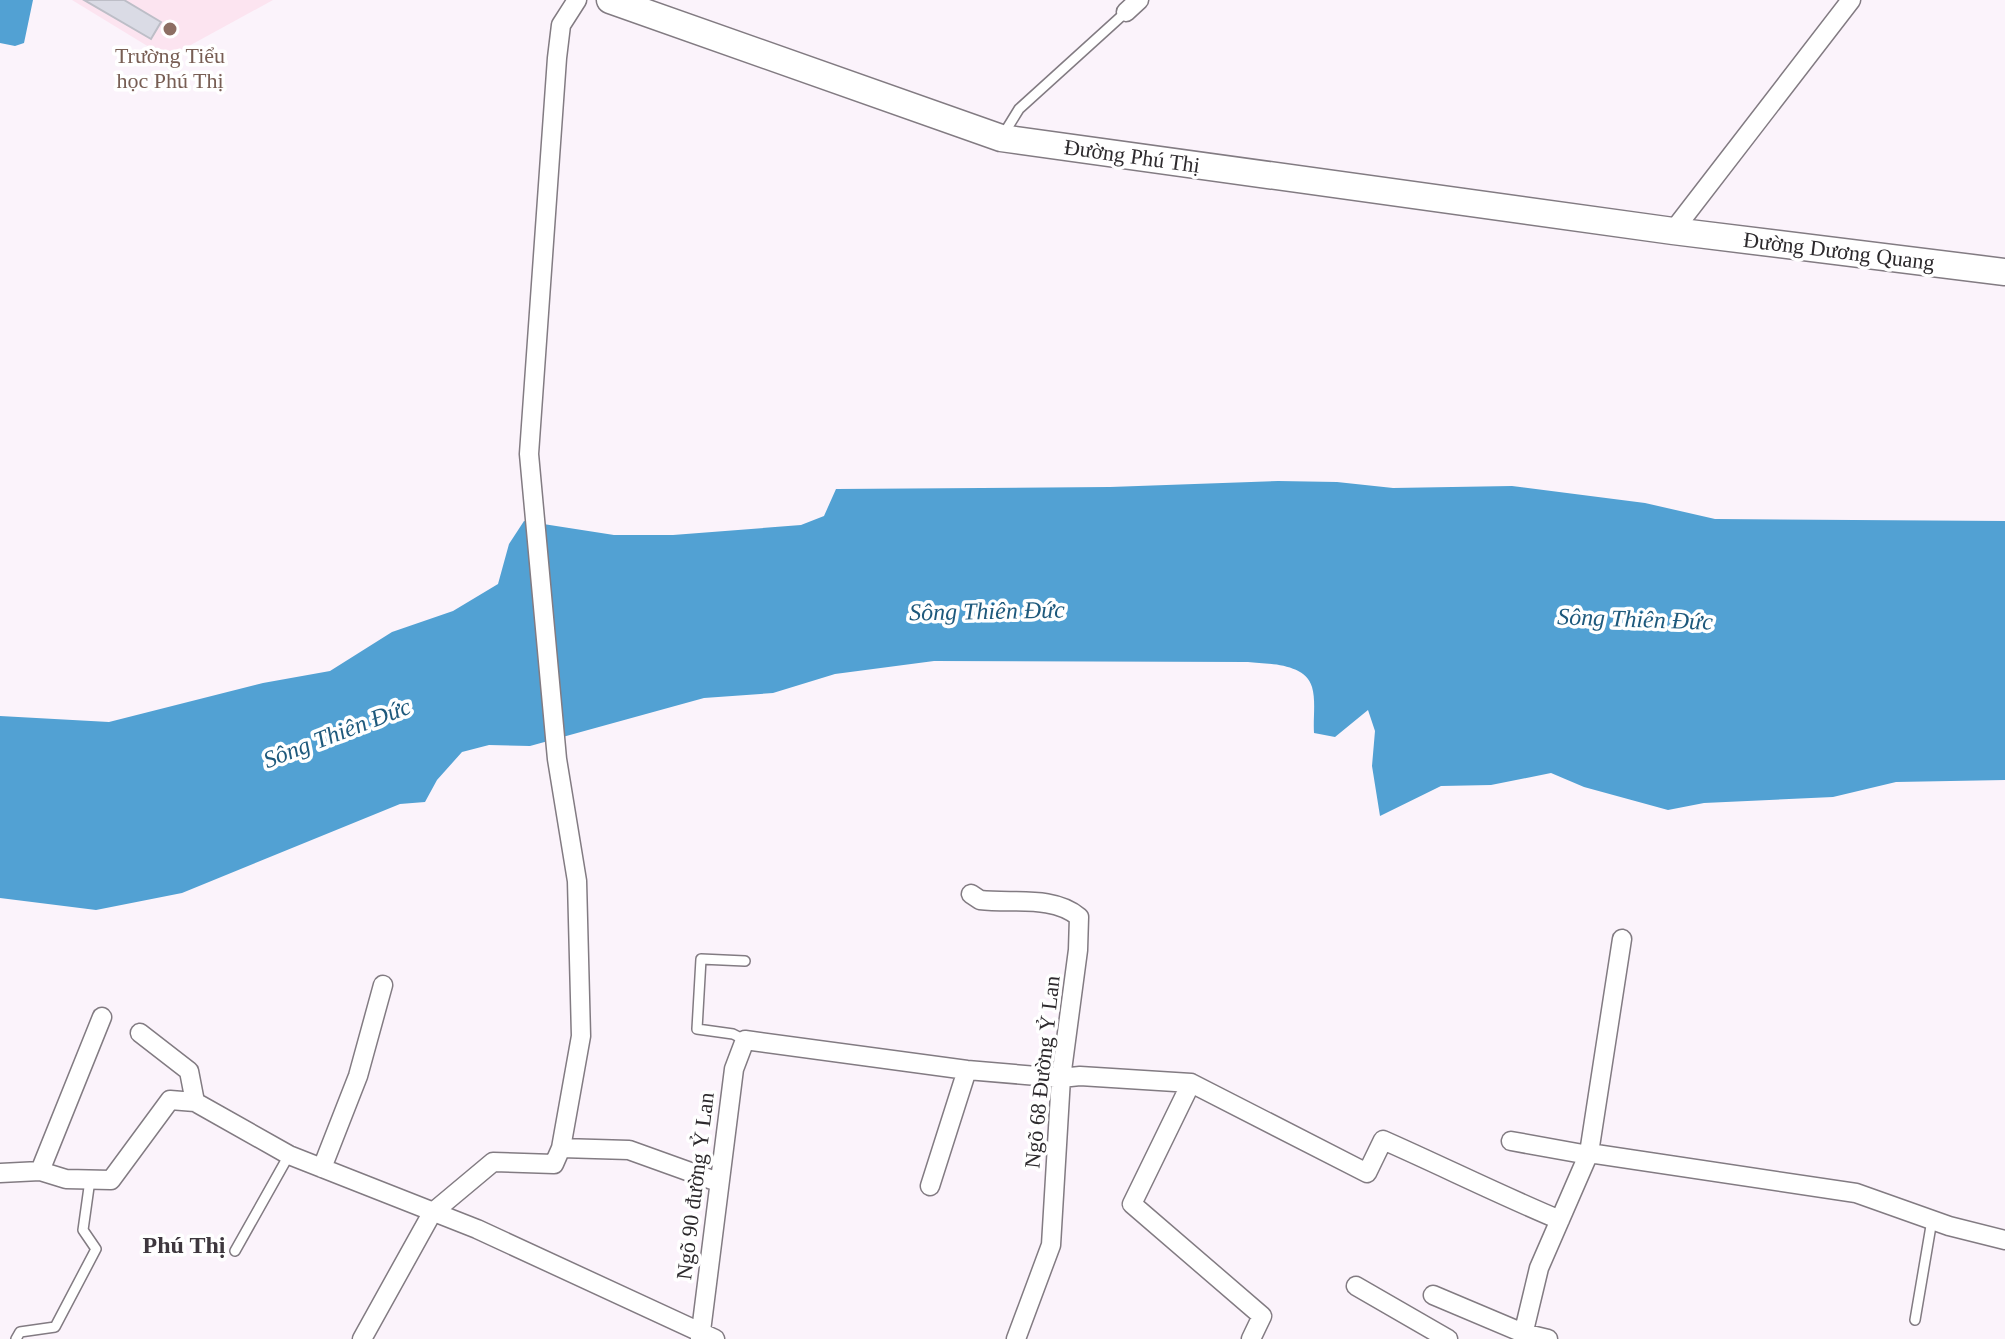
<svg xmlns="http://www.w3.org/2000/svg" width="2005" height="1339" font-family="'Times New Roman',serif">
<rect width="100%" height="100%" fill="#fbf3fb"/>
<path fill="#fce4f0" d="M 72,0 L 273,0 L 167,58 Z"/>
<path fill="#52a1d3" d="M 0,0 L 33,0 L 24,43 L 15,46 L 0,43 Z
M 1278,481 L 1337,482 L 1393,488 L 1512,486 L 1645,503 L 1715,519 L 2005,521 L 2005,780 L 1896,782 L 1833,797 L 1704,803 L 1668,810 L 1584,787 L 1551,773 L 1491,785 L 1441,786 L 1380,816 L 1372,766 L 1375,731 L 1368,710 L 1335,737 L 1314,733 C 1313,719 1316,700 1312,687 C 1305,663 1268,664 1248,662 L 934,661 L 835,674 L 773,693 L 704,698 L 530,746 L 489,745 L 462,752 L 437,780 L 425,802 L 400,804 L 182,893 L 96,910 L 0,898 L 0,716 L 109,722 L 263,683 L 330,671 L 392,632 L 453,611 L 498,584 L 509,544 L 524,521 L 614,535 L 673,535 L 801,525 L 824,516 L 836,489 L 1110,487 Z"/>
<path fill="#dadbe5" stroke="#bdbec7" stroke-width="2" d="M 84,0 L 124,0 L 161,22 L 151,39 Z"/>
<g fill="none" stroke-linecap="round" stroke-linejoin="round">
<defs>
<path id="lane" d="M 1003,135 L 1019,109 L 1126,12
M 745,961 L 701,959 L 697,1029 L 733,1034 L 745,1040
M 235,1251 L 289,1155
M 1915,1320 L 1932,1220
M 16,1339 L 20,1332 L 55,1327 L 96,1249 L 83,1230 L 90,1180"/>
<path id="street" d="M 1126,12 L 1139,0
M 1673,231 L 1851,0
M 971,894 L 980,900 C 1012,904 1053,895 1079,917 L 1078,950 L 1061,1078 L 1051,1245 L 1016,1339
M 140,1033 L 189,1071 L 195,1102
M 1191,1083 L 1132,1204 L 1262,1316 L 1251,1339
M 1511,1141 L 1583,1154 L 1589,1153 L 1856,1193 L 1949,1226 L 2005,1240
M 561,1148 L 629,1150 L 718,1182
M 322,1168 L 358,1076 L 383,985
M 40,1171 L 102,1017
M 0,1173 L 40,1171 L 66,1179 L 111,1180 L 170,1100 L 195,1102 L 289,1155 L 477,1229 L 715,1339
M 930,1186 L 967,1070
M 1356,1286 L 1448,1339
M 1433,1295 L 1523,1333 L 1548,1339
M 362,1339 L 432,1213 L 493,1162 L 554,1164 L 561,1148 L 581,1036 L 577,881 L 557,759 L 529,454 L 557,58 L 561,25 L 577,0
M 700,1339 L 734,1069 L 745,1040 L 967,1070 L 1061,1078 L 1080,1076 L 1191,1083 L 1367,1173 L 1383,1140 C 1442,1166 1500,1195 1560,1220
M 1522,1339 L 1539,1268 L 1589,1153 L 1622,939"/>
<path id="secondary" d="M 610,0 L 1001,138 L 1673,231 L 2005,272"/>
</defs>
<use href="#lane" stroke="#827b82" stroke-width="12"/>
<use href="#street" stroke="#827b82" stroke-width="21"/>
<use href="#secondary" stroke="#827b82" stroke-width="29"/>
<use href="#lane" stroke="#fff" stroke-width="9"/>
<use href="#street" stroke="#fff" stroke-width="18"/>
<use href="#secondary" stroke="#fff" stroke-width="26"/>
</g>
<circle fill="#8d6e63" stroke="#fff" stroke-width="3" cx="170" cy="29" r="8"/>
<g text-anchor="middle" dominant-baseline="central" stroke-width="7" stroke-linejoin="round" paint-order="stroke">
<g font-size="22" fill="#785e54" stroke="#fff">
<text x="170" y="55">Trường Tiểu<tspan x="170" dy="25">học Phú Thị</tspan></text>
</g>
<g font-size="22" fill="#2d2a2d" stroke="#fff">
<text transform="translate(1132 156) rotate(8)">Đường Phú Thị</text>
<text transform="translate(1839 251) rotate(7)">Đường Dương Quang</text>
<text transform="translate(1042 1072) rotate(-84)">Ngõ 68 Đường Ỷ Lan</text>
<text transform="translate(695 1186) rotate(-83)">Ngõ 90 đường Ỷ Lan</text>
</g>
<g font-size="24" font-style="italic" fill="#1e597c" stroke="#fff">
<text transform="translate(987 611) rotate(-1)">Sông Thiên Đức</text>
<text transform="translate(1635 619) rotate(2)">Sông Thiên Đức</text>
<text transform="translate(337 733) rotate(-21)">Sông Thiên Đức</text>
</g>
<g font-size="24" font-weight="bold" fill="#3e373e" stroke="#fff">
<text x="184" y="1245">Phú Thị</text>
</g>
</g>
</svg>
